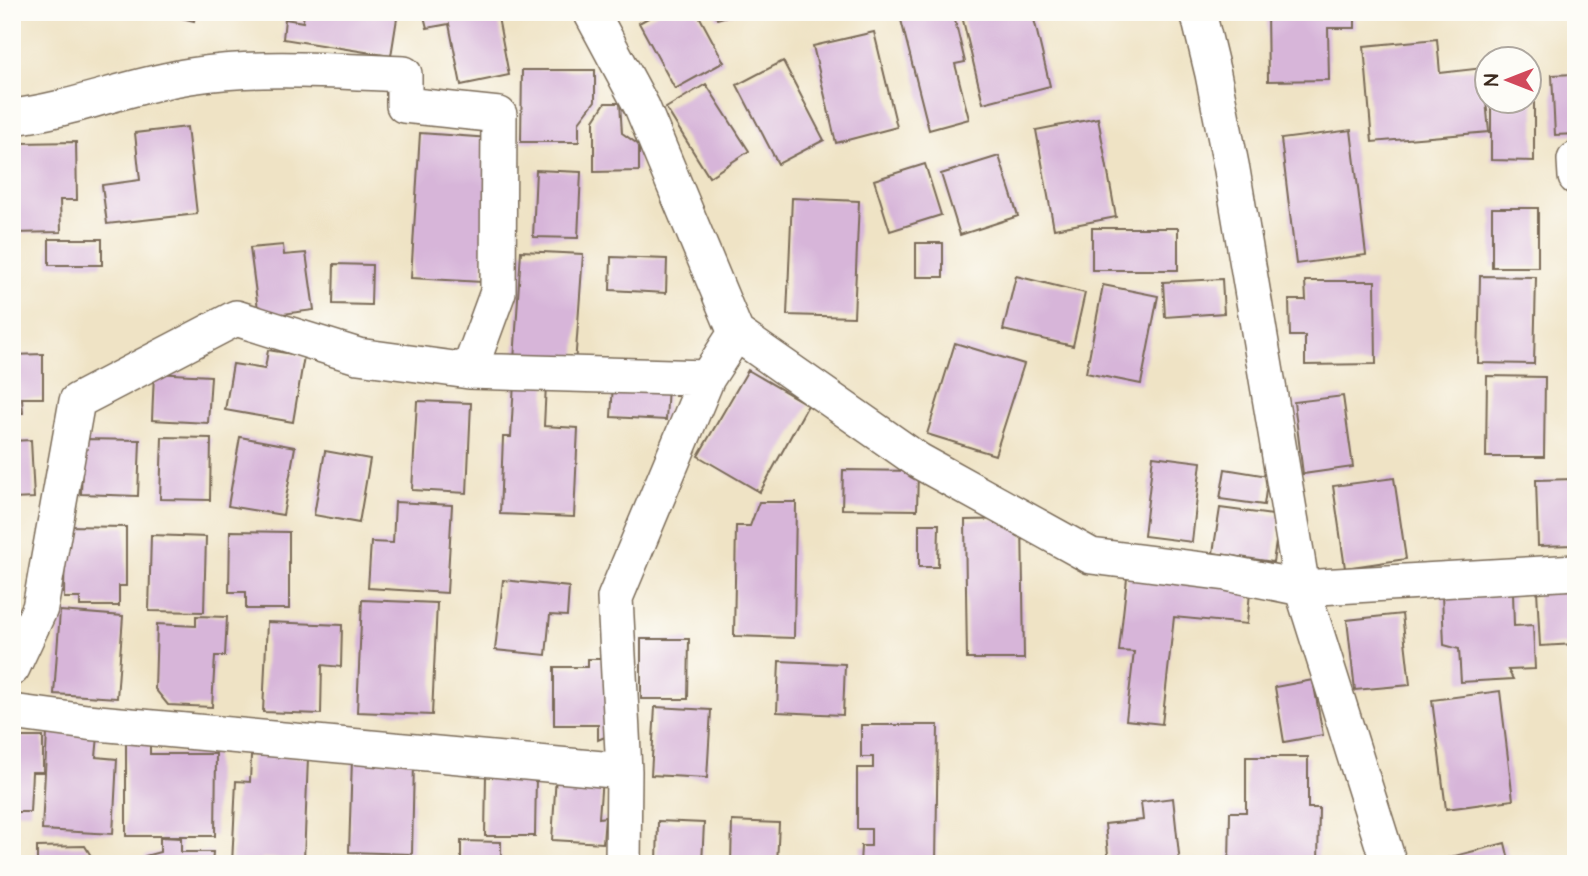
<svg xmlns="http://www.w3.org/2000/svg" width="1588" height="876" font-family="'Architects Daughter',sans-serif">
<rect width="100%" height="100%" fill="#fdfcf7"/>
<filter id="ink" filterUnits="userSpaceOnUse"><feTurbulence type="fractalNoise" baseFrequency=".0143" numOctaves="2"/><feDisplacementMap in="SourceGraphic" scale="14" xChannelSelector="R" yChannelSelector="G"/><feConvolveMatrix kernelMatrix="1 2 1 2 8 2 1 2 1" color-interpolation-filters="sRGB"/></filter>
<filter id="wash" filterUnits="userSpaceOnUse"><feTurbulence type="fractalNoise" baseFrequency=".00686" numOctaves="4" result="noise"/><feDisplacementMap in="SourceGraphic" scale="28" xChannelSelector="R" yChannelSelector="G"/><feGaussianBlur stdDeviation="1.57" result="paint"/><feColorMatrix in="noise" values="0 0 0 0 0 0 0 0 0 0 0 0 0 0 0 0 0 1.4 0 .05"/><feComposite in="paint" operator="in"/></filter>
<g filter="url(#wash)">
<rect width="100%" height="100%" fill="#efe3c5"/>
<g id="blocks">
<path fill="#d7b5d9" d="M 158,12 L 196,12 L 194,21 Z
M 304,12 L 398,12 L 391,56 L 283,39 L 285,19 L 303,22 Z
M 423,12 L 497,12 L 509,75 L 461,85 L 449,24 L 427,28 Z
M 659,12 L 697,12 L 724,62 L 675,89 L 639,23 Z
M 715,12 L 738,12 L 738,13 L 717,19 Z
M 899,12 L 953,12 L 965,62 L 955,64 L 969,119 L 929,130 Z
M 961,12 L 1040,12 L 1033,15 L 1050,86 L 983,103 Z
M 1267,12 L 1355,12 L 1355,28 L 1328,28 L 1329,80 L 1268,81 Z
M 874,32 L 897,127 L 836,143 L 813,46 Z
M 1437,39 L 1440,73 L 1483,68 L 1489,132 L 1372,142 L 1364,46 Z
M 783,61 L 824,140 L 778,164 L 737,85 Z
M 522,70 L 595,70 L 595,101 L 579,122 L 579,142 L 521,142 Z
M 1576,74 L 1576,134 L 1555,135 L 1552,75 Z
M 706,84 L 749,151 L 709,177 L 666,108 Z
M 1528,100 L 1534,100 L 1534,161 L 1491,160 L 1491,102 Z
M 605,103 L 620,103 L 622,133 L 639,145 L 639,171 L 594,172 L 594,120 Z
M 1098,118 L 1116,217 L 1054,229 L 1036,130 Z
M 187,127 L 197,214 L 107,224 L 102,185 L 140,180 L 135,133 Z
M 1351,130 L 1366,255 L 1296,264 L 1281,139 Z
M 420,133 L 490,138 L 482,282 L 411,278 Z
M 76,142 L 77,200 L 60,200 L 61,232 L 12,233 L 12,168 L 20,168 L 20,143 Z
M 999,156 L 1018,216 L 960,235 L 941,174 Z
M 925,164 L 941,215 L 890,231 L 874,180 Z
M 536,170 L 581,172 L 578,238 L 533,237 Z
M 792,198 L 859,201 L 854,317 L 787,315 Z
M 1492,208 L 1538,208 L 1538,267 L 1492,267 Z
M 1092,228 L 1178,228 L 1178,270 L 1092,270 Z
M 49,239 L 102,239 L 102,265 L 49,265 Z
M 916,243 L 943,243 L 943,277 L 916,277 Z
M 283,245 L 284,255 L 306,253 L 314,310 L 259,317 L 250,248 Z
M 521,251 L 583,254 L 575,365 L 514,361 Z
M 611,257 L 667,259 L 666,293 L 610,290 Z
M 334,264 L 372,265 L 371,305 L 333,304 Z
M 1016,276 L 1085,293 L 1073,346 L 1003,330 Z
M 1480,276 L 1536,277 L 1534,364 L 1478,363 Z
M 1222,279 L 1224,313 L 1165,317 L 1163,282 Z
M 1305,281 L 1375,281 L 1376,364 L 1305,365 L 1305,336 L 1290,336 L 1289,300 L 1306,300 Z
M 1103,285 L 1158,296 L 1141,384 L 1086,373 Z
M 955,343 L 1024,364 L 995,455 L 927,434 Z
M 268,350 L 304,356 L 293,422 L 225,410 L 233,364 L 265,369 Z
M 43,354 L 43,398 L 22,398 L 23,413 L 12,413 L 12,355 Z
M 748,370 L 808,405 L 760,492 L 698,456 Z
M 154,373 L 211,376 L 208,423 L 152,420 Z
M 1487,376 L 1545,377 L 1544,457 L 1486,457 Z
M 514,382 L 546,384 L 544,426 L 578,428 L 574,517 L 500,514 L 503,437 L 511,437 Z
M 613,384 L 668,386 L 666,420 L 611,417 Z
M 1343,396 L 1353,467 L 1303,474 L 1294,402 Z
M 417,401 L 471,403 L 467,493 L 412,490 Z
M 162,437 L 211,438 L 210,500 L 160,499 Z
M 240,437 L 295,447 L 283,515 L 228,506 Z
M 83,439 L 140,440 L 138,496 L 81,494 Z
M 31,440 L 34,498 L 12,499 L 12,441 Z
M 325,451 L 370,459 L 359,523 L 314,515 Z
M 1153,456 L 1201,462 L 1192,542 L 1144,536 Z
M 1225,469 L 1268,476 L 1264,505 L 1220,499 Z
M 843,470 L 918,471 L 917,510 L 842,509 Z
M 1394,478 L 1406,559 L 1345,568 L 1333,486 Z
M 1575,479 L 1576,545 L 1538,546 L 1536,480 Z
M 395,502 L 452,505 L 447,593 L 368,588 L 371,542 L 393,543 Z
M 759,502 L 796,502 L 794,638 L 734,636 L 736,526 L 750,526 Z
M 1220,508 L 1280,516 L 1273,562 L 1213,553 Z
M 1022,519 L 1024,659 L 967,659 L 965,520 Z
M 919,524 L 939,524 L 938,567 L 919,567 Z
M 65,526 L 126,527 L 126,586 L 119,586 L 119,606 L 80,606 L 80,598 L 64,598 Z
M 230,531 L 289,532 L 289,609 L 246,609 L 246,592 L 229,592 Z
M 151,535 L 206,537 L 204,612 L 149,611 Z
M 1128,569 L 1251,582 L 1247,624 L 1174,617 L 1162,724 L 1126,720 L 1134,652 L 1119,651 Z
M 503,580 L 569,587 L 567,616 L 550,615 L 546,655 L 495,650 Z
M 1576,589 L 1576,644 L 1540,646 L 1537,590 Z
M 1513,592 L 1514,626 L 1533,625 L 1535,669 L 1508,670 L 1513,679 L 1461,682 L 1459,649 L 1444,645 L 1442,594 Z
M 362,600 L 437,603 L 432,715 L 357,712 Z
M 60,611 L 123,616 L 117,698 L 54,694 Z
M 1402,614 L 1410,685 L 1355,690 L 1347,620 Z
M 196,616 L 227,617 L 225,656 L 215,656 L 212,707 L 168,705 L 155,689 L 157,624 L 196,626 Z
M 267,622 L 342,625 L 341,667 L 322,665 L 321,714 L 263,712 Z
M 641,639 L 689,639 L 688,699 L 641,699 Z
M 588,659 L 607,659 L 607,736 L 598,740 L 598,725 L 554,725 L 554,667 L 588,667 Z
M 779,661 L 845,664 L 843,715 L 777,712 Z
M 1313,680 L 1323,735 L 1284,742 L 1275,687 Z
M 1500,691 L 1513,800 L 1446,809 L 1432,700 Z
M 655,707 L 711,710 L 707,778 L 651,775 Z
M 861,725 L 938,725 L 936,864 L 860,864 L 861,846 L 871,846 L 871,829 L 857,829 L 857,768 L 873,768 L 873,757 L 861,757 Z
M 47,733 L 98,736 L 96,757 L 117,759 L 113,834 L 42,830 Z
M 12,737 L 43,737 L 43,772 L 32,772 L 30,812 L 12,812 Z
M 126,740 L 150,740 L 150,754 L 216,754 L 215,836 L 126,836 Z
M 251,755 L 308,758 L 304,860 L 262,858 L 262,864 L 232,864 L 236,781 L 250,782 Z
M 1246,757 L 1308,757 L 1308,808 L 1319,808 L 1318,864 L 1229,864 L 1230,812 L 1246,812 Z
M 352,759 L 414,761 L 412,854 L 349,852 Z
M 486,774 L 536,775 L 535,836 L 485,836 Z
M 556,775 L 602,777 L 599,818 L 605,817 L 603,843 L 552,840 Z
M 1173,798 L 1180,864 L 1109,864 L 1105,824 L 1143,820 L 1141,802 Z
M 658,821 L 704,823 L 702,864 L 657,864 Z
M 732,821 L 779,823 L 777,864 L 731,864 Z
M 160,837 L 181,838 L 181,852 L 213,852 L 212,864 L 144,864 L 145,856 L 160,852 Z
M 461,841 L 501,842 L 501,864 L 461,864 Z
M 1505,843 L 1510,864 L 1428,864 L 1428,863 Z
M 85,846 L 96,864 L 37,864 L 37,847 Z"/>
</g>
</g>
<g filter="url(#ink)">
<use href="#blocks" fill-opacity="0" stroke="#7a6b58" stroke-width="2"/>
<g fill="none" stroke-linecap="round" stroke-linejoin="round">
<defs>
<path id="minor" d="M 591,12 L 642,107 L 736,333 L 919,461 L 1091,556 L 1227,573 L 1302,588 L 1576,572
M 1198,12 L 1213,74 L 1232,170 L 1302,588 L 1389,864
M 12,117 C 73,110 130,85 190,76 C 261,65 333,71 404,74 L 404,105 L 499,115 L 498,292 L 469,371
M 1575,160 L 1576,177
M 12,668 L 40,608 L 77,401 L 236,318 L 358,356 L 469,371 L 707,378
M 12,712 L 87,722 L 624,771
M 623,864 L 624,771 L 615,598 L 707,378 L 736,333"/>
</defs>
<use href="#minor" stroke="#7a6b58" stroke-width="38"/>
<use href="#minor" stroke="#fff" stroke-width="35"/>
</g>
</g>
<rect width="1588" height="876" fill="none" stroke="#fdfcf7" stroke-width="42"/>
<g transform="translate(1508 80) rotate(270)"><circle r="33" fill="#fdfcf7" stroke="#afa8a0" stroke-width="2"/>
<path d="M0-5L12 26L0 18L-12 26Z" fill="#d1495b"/>
<text y="-10" font-size="19" font-weight="bold" text-anchor="middle" fill="#3b2a1e">N</text>
</g>
</svg>
